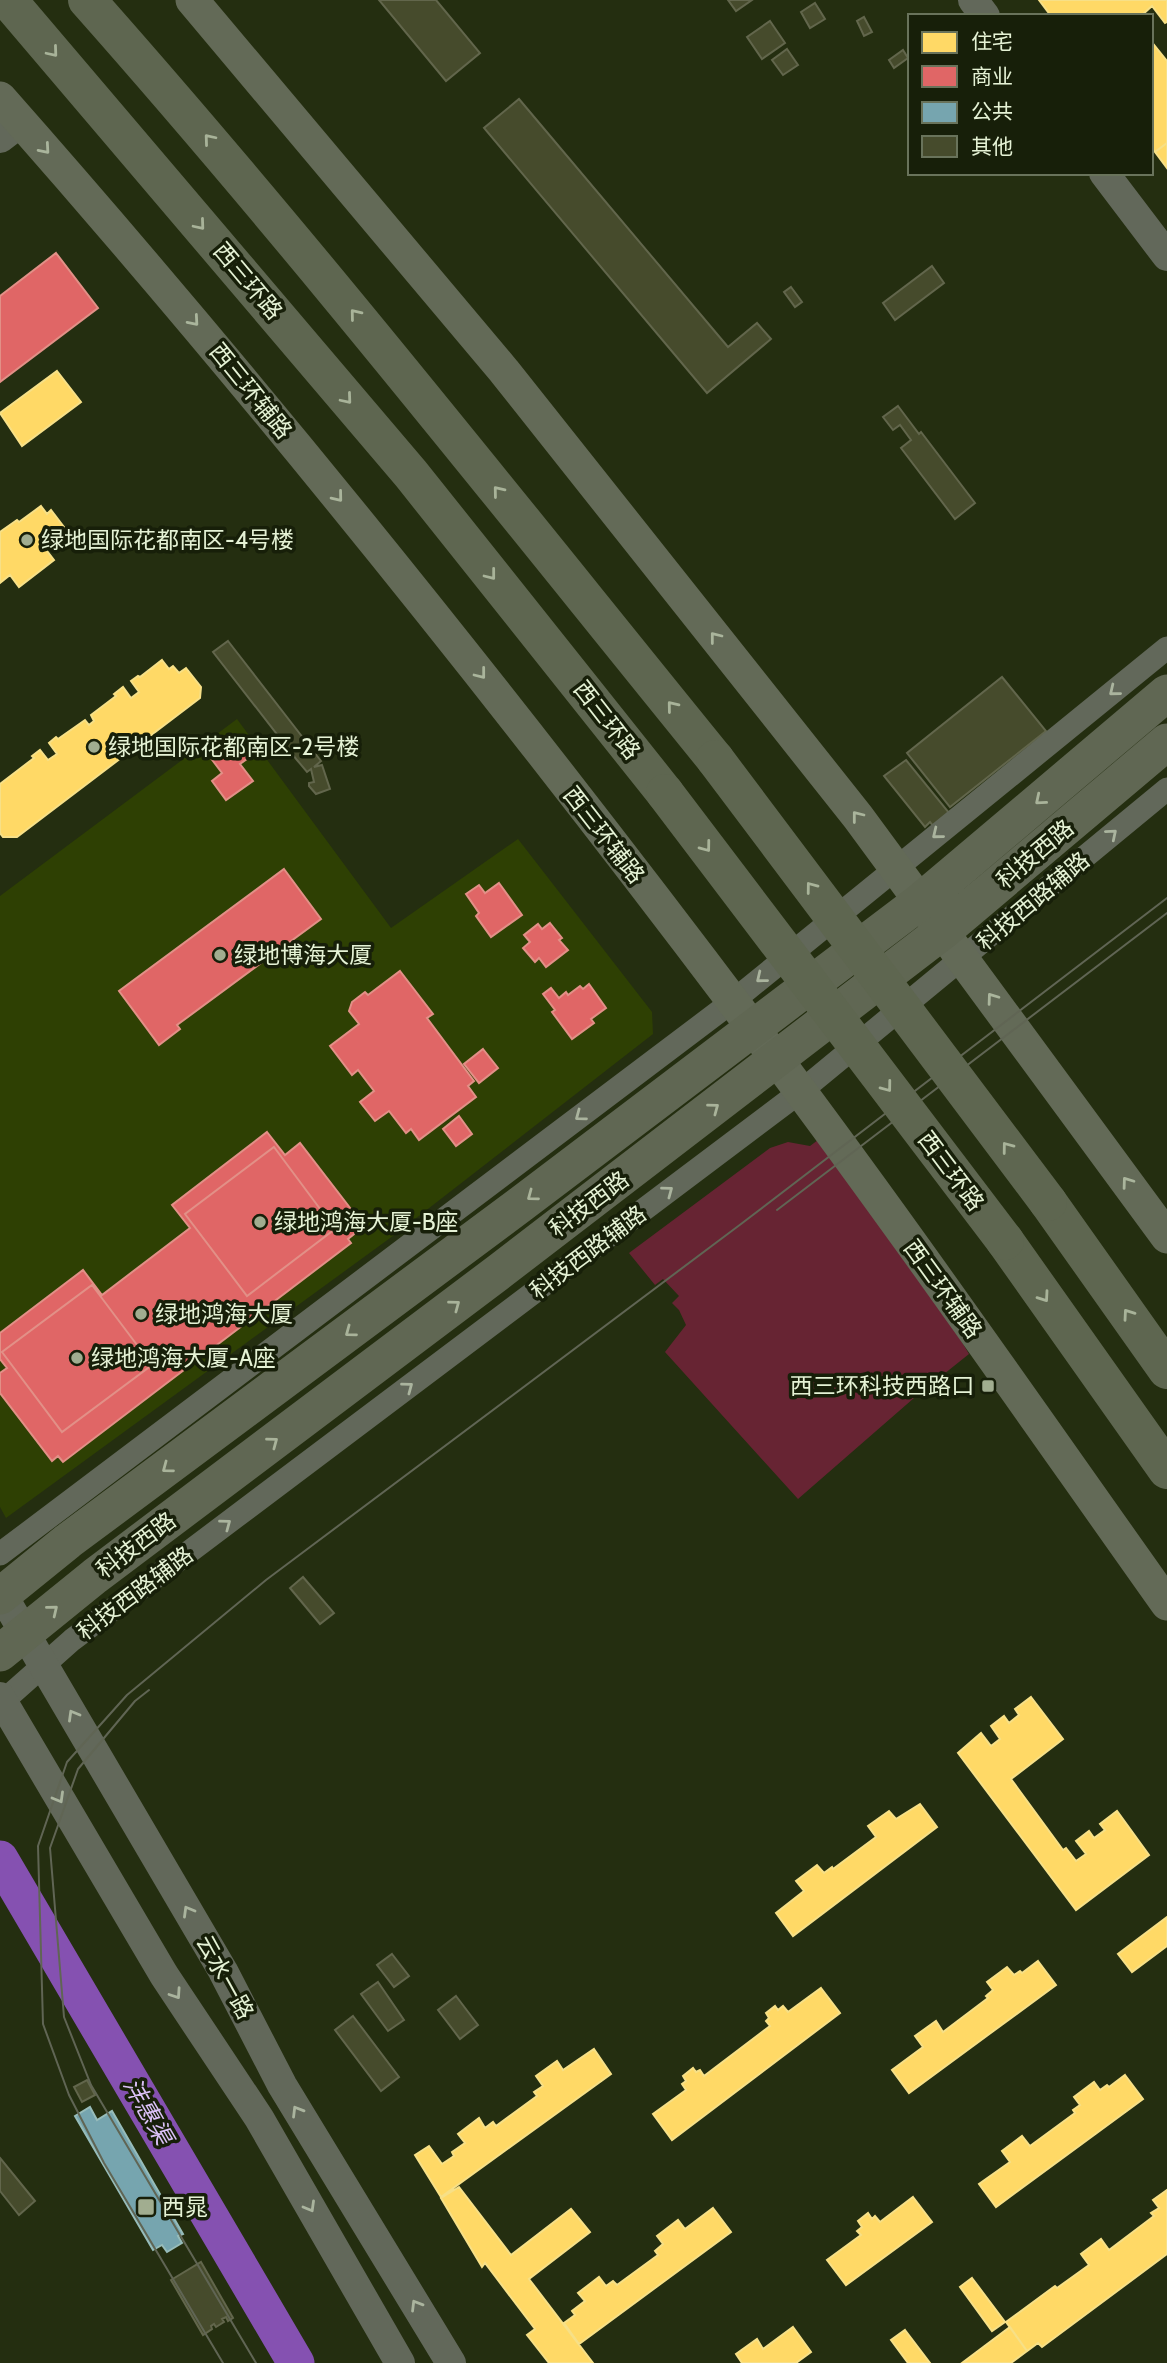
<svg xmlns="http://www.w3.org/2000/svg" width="1167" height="2363" font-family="Cabin,'Noto Sans SC',sans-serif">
<rect width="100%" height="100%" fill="#242e10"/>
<path fill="#2e4003" d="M 237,719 L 391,928 L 518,839 L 652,1012 L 653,1034 L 397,1233 L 6,1518 L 0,1507 L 0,896 Z"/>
<path fill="#672433" d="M 818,1140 L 957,1334 L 969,1354 L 914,1398 L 798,1499 L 665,1352 L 686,1325 L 679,1310 L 672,1303 L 679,1296 L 663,1279 L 655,1285 L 629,1253 L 770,1148 L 788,1142 L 810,1146 Z"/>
<path fill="#ffd966" stroke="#f7e087" stroke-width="2" d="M 1039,0 L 1167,0 L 1167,22 L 1165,23 L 1152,6 L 1141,16 L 1051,16 Z
M 1151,41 L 1167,61 L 1167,143 L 1155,152 L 1151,148 Z
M 1167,143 L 1167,168 L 1155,152 Z
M 57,371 L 81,402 L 22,446 L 0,413 Z
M 41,506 L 47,514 L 51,510 L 67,531 L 44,547 L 54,560 L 19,587 L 10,575 L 0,583 L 0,532 L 17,520 L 19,522 Z
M 162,660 L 169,669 L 173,666 L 179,673 L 186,668 L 201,687 L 200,698 L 17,837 L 3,837 L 0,833 L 0,784 L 34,758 L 32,756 L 40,750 L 48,760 L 57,754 L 49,743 L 56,737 L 58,739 L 85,720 L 89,725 L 94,721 L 91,715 L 116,696 L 114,694 L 123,687 L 131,698 L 139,692 L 131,681 L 138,676 L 140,677 Z
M 1031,1697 L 1063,1739 L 1011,1779 L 1063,1850 L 1066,1848 L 1076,1861 L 1086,1854 L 1076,1841 L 1089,1831 L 1094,1838 L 1105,1830 L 1100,1824 L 1117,1811 L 1149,1855 L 1076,1910 L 958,1753 L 981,1733 L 991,1746 L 1000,1739 L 991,1726 L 1004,1716 L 1009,1723 L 1019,1715 L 1015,1709 Z
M 920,1804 L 937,1827 L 793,1936 L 776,1913 L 804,1891 L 796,1881 L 817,1865 L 824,1873 L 832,1867 L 833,1869 L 876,1837 L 868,1826 L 889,1811 L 896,1819 Z
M 1167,1917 L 1167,1946 L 1132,1972 L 1118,1954 Z
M 1038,1961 L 1056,1985 L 909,2093 L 892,2070 L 923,2047 L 915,2036 L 936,2021 L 943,2032 L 988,1998 L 986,1996 L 993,1990 L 987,1982 L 1007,1967 L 1014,1975 L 1020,1971 L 1022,1973 Z
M 821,1988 L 840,2013 L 672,2140 L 653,2114 L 686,2090 L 682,2084 L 686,2081 L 683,2076 L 693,2068 L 696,2072 L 700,2070 L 704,2076 L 770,2026 L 766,2021 L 769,2018 L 766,2013 L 775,2006 L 778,2010 L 783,2006 L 788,2012 Z
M 594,2049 L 611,2074 L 441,2197 L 415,2155 L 429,2146 L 442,2164 L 454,2156 L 452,2152 L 465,2143 L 458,2134 L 479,2118 L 485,2128 L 493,2122 L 496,2126 L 537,2096 L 534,2092 L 543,2086 L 536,2076 L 557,2061 L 563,2070 Z
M 1125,2075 L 1143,2099 L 996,2207 L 979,2184 L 1010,2162 L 1002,2151 L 1022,2136 L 1030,2146 L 1075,2113 L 1073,2110 L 1080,2105 L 1074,2097 L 1094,2082 L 1100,2090 L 1107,2085 L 1109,2087 Z
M 459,2187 L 511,2255 L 571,2209 L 590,2232 L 529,2279 L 593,2363 L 549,2363 L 527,2335 L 535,2329 L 485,2263 L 482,2267 L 441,2198 Z
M 1167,2190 L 1167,2254 L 1042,2347 L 1038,2343 L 1027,2351 L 1006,2322 L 1055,2286 L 1057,2288 L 1089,2265 L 1081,2254 L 1101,2239 L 1109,2250 L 1154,2216 L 1151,2213 L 1159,2208 L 1153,2200 Z
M 913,2197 L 932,2222 L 846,2285 L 827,2260 L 861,2235 L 857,2231 L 862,2227 L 858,2221 L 868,2213 L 872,2219 L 875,2216 L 880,2222 Z
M 713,2208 L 731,2232 L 579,2344 L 564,2323 L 575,2315 L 572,2311 L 585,2301 L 578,2293 L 599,2277 L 606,2286 L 613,2281 L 617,2285 L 658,2255 L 655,2251 L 663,2244 L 657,2236 L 678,2220 L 685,2229 Z
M 972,2278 L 1005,2322 L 992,2331 L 960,2287 Z
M 793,2327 L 811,2352 L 796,2363 L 742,2363 L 736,2354 L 757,2339 L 763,2349 Z
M 1010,2327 L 1027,2351 L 1011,2363 L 962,2363 Z
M 905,2330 L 930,2363 L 908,2363 L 891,2340 Z"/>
<path fill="#e06666" stroke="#e29087" stroke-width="2" d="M 56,253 L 98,308 L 0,382 L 0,296 Z
M 237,737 L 251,756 L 240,764 L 253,781 L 226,800 L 212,781 L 222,773 L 210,757 Z
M 284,869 L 321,919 L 177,1025 L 180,1029 L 159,1045 L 119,991 Z
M 499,883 L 522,915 L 491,937 L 476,916 L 479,913 L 466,894 L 479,885 L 485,893 Z
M 550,923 L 562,938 L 559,940 L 568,950 L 546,967 L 539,958 L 535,962 L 523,948 L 530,942 L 524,935 L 538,924 L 542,929 Z
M 400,971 L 433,1014 L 427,1018 L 474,1081 L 468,1086 L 476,1097 L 419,1140 L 411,1129 L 406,1133 L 389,1111 L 375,1121 L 360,1102 L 374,1091 L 358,1070 L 352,1075 L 330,1046 L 359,1024 L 349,1011 L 352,1002 L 365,992 L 368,995 Z
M 589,984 L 606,1008 L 591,1019 L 594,1023 L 572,1039 L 552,1012 L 555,1010 L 543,994 L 551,988 L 559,998 L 566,992 L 568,995 L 580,986 L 583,989 Z
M 483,1049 L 498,1068 L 479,1083 L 464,1064 Z
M 459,1116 L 472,1134 L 456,1146 L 443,1129 Z
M 267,1132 L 285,1155 L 300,1143 L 364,1226 L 348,1239 L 351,1243 L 63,1462 L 58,1456 L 52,1461 L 0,1393 L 0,1373 L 7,1368 L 0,1359 L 0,1333 L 83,1270 L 102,1295 L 190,1228 L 172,1205 Z
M 274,1147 L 335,1229 L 247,1296 L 185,1214 Z
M 92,1285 L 152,1365 L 62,1432 L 2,1352 Z"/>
<path fill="#76a5af" stroke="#97bcba" stroke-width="2" d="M 90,2107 L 97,2120 L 112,2111 L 183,2234 L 178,2236 L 182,2243 L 167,2252 L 162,2245 L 153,2250 L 75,2116 Z"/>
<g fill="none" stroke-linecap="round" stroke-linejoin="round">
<path stroke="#8551b1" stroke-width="37" d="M 0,1859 L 296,2363"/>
</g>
<path fill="#464b2c" stroke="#62664c" stroke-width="2" d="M 379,0 L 436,0 L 480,53 L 446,81 Z
M 728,0 L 752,0 L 736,11 Z
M 815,3 L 825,19 L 810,28 L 801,12 Z
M 864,17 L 872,32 L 864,36 L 857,21 Z
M 770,21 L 785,43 L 762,59 L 747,37 Z
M 787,49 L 798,65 L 783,75 L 772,60 Z
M 903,50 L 908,58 L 894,68 L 889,60 Z
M 519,99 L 728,347 L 757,323 L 771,339 L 707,393 L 484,128 Z
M 932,266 L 944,283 L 895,320 L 883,303 Z
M 791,287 L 802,302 L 795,307 L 784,292 Z
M 898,406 L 919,434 L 921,432 L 975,503 L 955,519 L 901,448 L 911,440 L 900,425 L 893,430 L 883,417 Z
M 228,641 L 321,761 L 314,767 L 322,765 L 330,789 L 316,794 L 309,786 L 309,783 L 314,782 L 311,769 L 307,772 L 297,760 L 213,652 Z
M 1002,677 L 1046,731 L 950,807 L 907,753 Z
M 906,760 L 950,814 L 934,827 L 930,822 L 925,827 L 884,776 Z
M 303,1577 L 334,1613 L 320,1624 L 290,1588 Z
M 392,1954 L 409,1976 L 394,1987 L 377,1965 Z
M 378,1982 L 404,2020 L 388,2031 L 361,1994 Z
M 456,1996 L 478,2025 L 460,2039 L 438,2010 Z
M 353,2016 L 399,2077 L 381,2091 L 335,2030 Z
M 87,2080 L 95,2095 L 82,2102 L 74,2087 Z
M 0,2158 L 35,2201 L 19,2215 L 0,2191 Z
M 201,2262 L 233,2318 L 228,2321 L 226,2317 L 222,2319 L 224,2322 L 216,2327 L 214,2324 L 211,2326 L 212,2329 L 203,2335 L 171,2280 Z"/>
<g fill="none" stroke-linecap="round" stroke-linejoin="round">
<path stroke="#62685a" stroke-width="23" d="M 0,1554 L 733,1001 L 1167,648
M 0,1704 L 72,1640 L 800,1092 L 1167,789"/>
<path stroke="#62685a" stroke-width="30" d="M 973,0 L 985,16
M 0,138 L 21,122
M 1104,173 L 1167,256
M 0,1591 L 223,1971 L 282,2085 L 451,2363
M 0,1697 L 164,1975 L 259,2118 L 400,2363"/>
<path stroke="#636a57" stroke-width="33" d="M 192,0 L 504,371 L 858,817 L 1167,1237
M 0,98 C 264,397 513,709 753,1028 C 896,1217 1030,1411 1167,1604"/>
<path stroke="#606753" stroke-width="37" d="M 0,1596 L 68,1541 L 521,1204 L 921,901 L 1167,693
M 0,1653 L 95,1576 L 500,1271 L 943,931 L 1167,742"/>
<path stroke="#5e6650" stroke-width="38" d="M 8,0 L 411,474 L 665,793
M 87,0 C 305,246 508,504 715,759
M 1048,1202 L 1167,1370
M 1005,1241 L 1167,1470"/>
<path stroke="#606554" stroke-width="2" d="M 777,1210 L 1167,913
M 149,1690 L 135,1701 L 78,1769 L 50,1848 L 64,2017 L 91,2085 L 256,2363
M 223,2363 L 104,2163 L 69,2095 L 43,2024 L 38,1846 L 67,1762 L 127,1695 L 266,1580 L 741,1224 L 1167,898"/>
<path stroke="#5e6650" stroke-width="38" d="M 715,759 L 1048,1202
M 665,793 L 1005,1241"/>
</g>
<defs><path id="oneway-chevron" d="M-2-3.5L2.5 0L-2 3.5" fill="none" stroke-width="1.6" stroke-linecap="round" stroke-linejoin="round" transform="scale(1.75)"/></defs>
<g stroke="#a8b399">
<use href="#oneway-chevron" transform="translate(53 52) rotate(50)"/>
<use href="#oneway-chevron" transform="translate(209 139) rotate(-130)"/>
<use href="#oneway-chevron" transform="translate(200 225) rotate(50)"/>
<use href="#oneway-chevron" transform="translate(355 314) rotate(-129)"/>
<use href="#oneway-chevron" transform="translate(347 399) rotate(50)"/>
<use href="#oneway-chevron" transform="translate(498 491) rotate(-129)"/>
<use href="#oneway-chevron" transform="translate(491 575) rotate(52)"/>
<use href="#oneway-chevron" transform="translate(672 706) rotate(-129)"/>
<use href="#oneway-chevron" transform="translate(706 847) rotate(53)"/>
<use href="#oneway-chevron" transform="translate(811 887) rotate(-127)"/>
<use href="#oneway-chevron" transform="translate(887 1087) rotate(53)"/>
<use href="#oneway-chevron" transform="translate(1007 1147) rotate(-127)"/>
<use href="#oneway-chevron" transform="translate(1044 1297) rotate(55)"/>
<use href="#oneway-chevron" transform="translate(1128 1314) rotate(-125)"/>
</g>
<g stroke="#aab59c">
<use href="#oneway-chevron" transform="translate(45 149) rotate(49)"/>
<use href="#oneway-chevron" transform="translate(194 321) rotate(49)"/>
<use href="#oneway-chevron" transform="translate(338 497) rotate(51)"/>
<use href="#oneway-chevron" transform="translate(715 637) rotate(-128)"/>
<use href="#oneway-chevron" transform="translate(481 674) rotate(52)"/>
<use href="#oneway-chevron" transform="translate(857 816) rotate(-128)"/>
<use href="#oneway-chevron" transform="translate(992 998) rotate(-126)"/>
<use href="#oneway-chevron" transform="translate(1127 1182) rotate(-126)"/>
</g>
<g stroke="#aab49e">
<use href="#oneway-chevron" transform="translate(1114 691) rotate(141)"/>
<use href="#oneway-chevron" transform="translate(937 834) rotate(141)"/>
<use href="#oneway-chevron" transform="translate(1112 834) rotate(-40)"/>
<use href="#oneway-chevron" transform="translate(761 978) rotate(141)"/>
<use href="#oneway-chevron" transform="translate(580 1116) rotate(143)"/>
<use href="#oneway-chevron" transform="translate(668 1191) rotate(-37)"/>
<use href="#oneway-chevron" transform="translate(408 1387) rotate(-37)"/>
<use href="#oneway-chevron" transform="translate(226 1524) rotate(-37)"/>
<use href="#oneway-chevron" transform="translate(73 1715) rotate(-120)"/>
<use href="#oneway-chevron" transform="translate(59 1798) rotate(60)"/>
<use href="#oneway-chevron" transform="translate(188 1911) rotate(-120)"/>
<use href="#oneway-chevron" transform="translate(176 1994) rotate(56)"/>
<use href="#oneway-chevron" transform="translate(297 2111) rotate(-121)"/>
<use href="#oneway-chevron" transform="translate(310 2207) rotate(60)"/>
<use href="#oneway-chevron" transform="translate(416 2305) rotate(-121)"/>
</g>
<g stroke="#a9b39a">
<use href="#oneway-chevron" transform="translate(1040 800) rotate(140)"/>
<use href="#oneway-chevron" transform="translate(714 1108) rotate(-37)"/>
<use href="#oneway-chevron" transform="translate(532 1196) rotate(143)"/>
<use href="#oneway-chevron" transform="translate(455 1305) rotate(-37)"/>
<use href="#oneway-chevron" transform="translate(350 1332) rotate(143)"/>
<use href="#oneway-chevron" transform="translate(273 1442) rotate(-37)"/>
<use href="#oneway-chevron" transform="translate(167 1468) rotate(143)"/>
<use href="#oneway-chevron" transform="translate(53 1610) rotate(-39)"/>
</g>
<g fill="#a1ad90" stroke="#171f09" stroke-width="2.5">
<circle cx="27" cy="540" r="7"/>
<circle cx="94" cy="747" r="7"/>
<circle cx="220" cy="955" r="7"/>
<circle cx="260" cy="1222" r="7"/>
<circle cx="141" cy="1314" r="7"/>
<circle cx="77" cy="1358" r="7"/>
<rect x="981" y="1379" width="14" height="14" rx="3.5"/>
<rect x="137" y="2198" width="18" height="18" rx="3.5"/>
</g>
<g text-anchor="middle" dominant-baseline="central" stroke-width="7" stroke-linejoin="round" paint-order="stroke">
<g font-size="23" fill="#e5f2d5" stroke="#171f09">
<text transform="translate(248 281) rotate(50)">西三环路</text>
<text transform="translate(251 391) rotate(51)">西三环辅路</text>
<text transform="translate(607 720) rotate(52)">西三环路</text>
<text transform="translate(604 835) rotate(52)">西三环辅路</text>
<text transform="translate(1035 854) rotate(-40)">科技西路</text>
<text transform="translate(1033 901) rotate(-40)">科技西路辅路</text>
<text transform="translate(951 1171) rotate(53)">西三环路</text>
<text transform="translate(589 1204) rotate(-37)">科技西路</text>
<text transform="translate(588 1252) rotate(-37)">科技西路辅路</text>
<text transform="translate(943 1289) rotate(54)">西三环辅路</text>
<text transform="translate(136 1545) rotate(-37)">科技西路</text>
<text transform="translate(135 1593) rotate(-37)">科技西路辅路</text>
<text transform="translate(225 1977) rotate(61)">云水一路</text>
</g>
<g font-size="23" fill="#e5f2d5" stroke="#171f09" text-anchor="start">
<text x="41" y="540">绿地国际花都南区-4号楼</text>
<text x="108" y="747">绿地国际花都南区-2号楼</text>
<text x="234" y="955">绿地博海大厦</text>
<text x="274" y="1222">绿地鸿海大厦-B座</text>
<text x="155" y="1314">绿地鸿海大厦</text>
<text x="91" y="1358">绿地鸿海大厦-A座</text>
<text x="974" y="1386" text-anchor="end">西三环科技西路口</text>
<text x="162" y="2207">西晁</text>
</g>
<g font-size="24" font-style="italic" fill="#dac0f6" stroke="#171f09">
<text transform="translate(148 2111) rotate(60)">沣惠渠</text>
</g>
</g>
<rect x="908" y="14" width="245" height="161" fill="#171f09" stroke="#69735b" stroke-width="2"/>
<rect x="922" y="32" width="35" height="21" fill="#ffd966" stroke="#69735b" stroke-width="2"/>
<text x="971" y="49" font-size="21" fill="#e5f2d5">住宅</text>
<rect x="922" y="66" width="35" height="21" fill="#e06666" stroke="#69735b" stroke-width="2"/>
<text x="971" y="84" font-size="21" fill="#e5f2d5">商业</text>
<rect x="922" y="102" width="35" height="21" fill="#76a5af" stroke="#69735b" stroke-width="2"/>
<text x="971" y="119" font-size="21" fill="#e5f2d5">公共</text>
<rect x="922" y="136" width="35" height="21" fill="#464b2c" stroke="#69735b" stroke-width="2"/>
<text x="971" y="154" font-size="21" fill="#e5f2d5">其他</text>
</svg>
